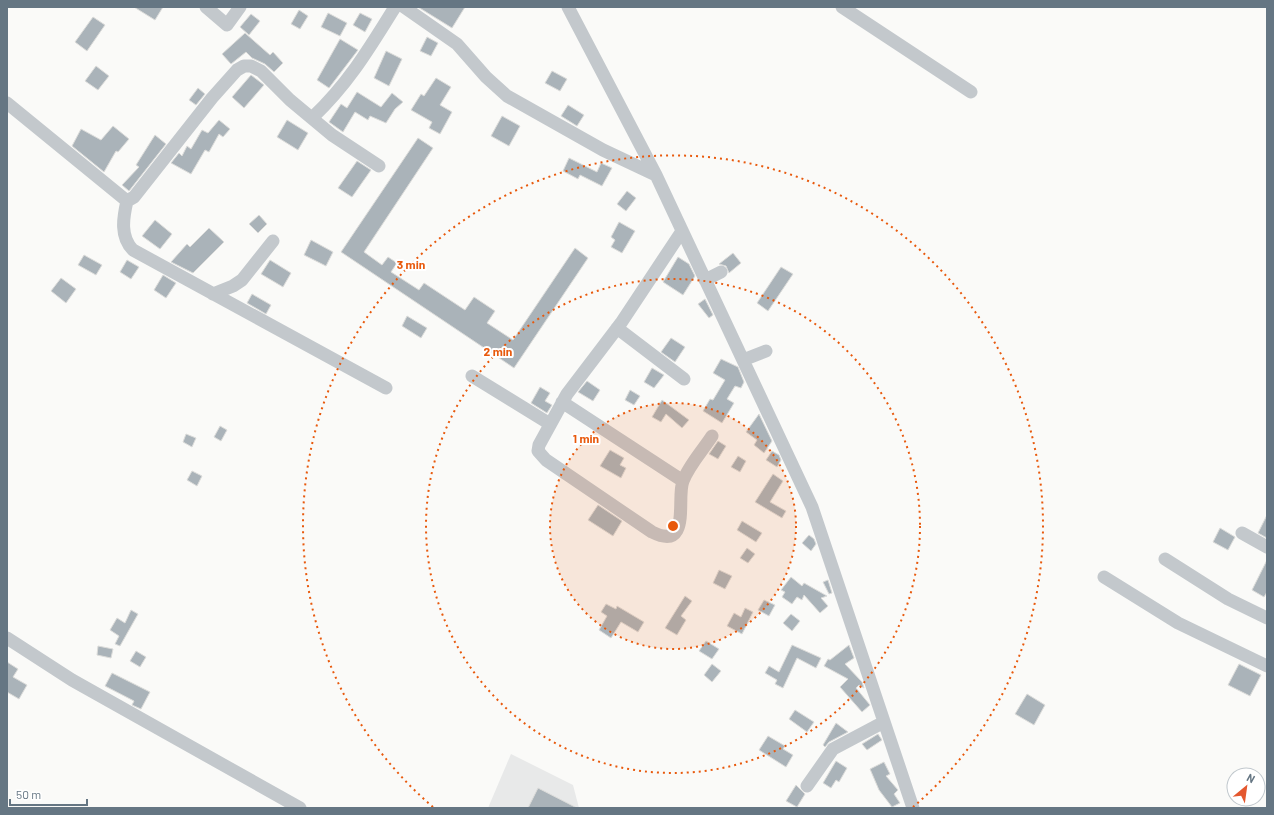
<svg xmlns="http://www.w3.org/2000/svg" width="1274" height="815" font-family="Barlow,sans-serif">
<rect width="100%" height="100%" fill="#fafaf8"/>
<path fill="#e8e9e9" d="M 511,754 L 573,785 L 579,808 L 488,808 Z"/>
<path fill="#aab3b9" stroke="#dcdcda" d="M 134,7 L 163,7 L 155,20 Z
M 418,7 L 465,7 L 452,28 Z
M 299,10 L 308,16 L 300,29 L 291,24 Z
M 328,13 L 347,23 L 340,36 L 321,27 Z
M 360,13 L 372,19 L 365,32 L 353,25 Z
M 251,14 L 260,21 L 249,35 L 240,27 Z
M 93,17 L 105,25 L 87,51 L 75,42 Z
M 245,33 L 270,55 L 273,52 L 283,63 L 274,72 L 265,64 L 252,58 L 246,52 L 231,64 L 222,54 Z
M 427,37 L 438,43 L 431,56 L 420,51 Z
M 340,39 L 358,50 L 329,88 L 317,80 Z
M 386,51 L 402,59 L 389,86 L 374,78 Z
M 96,66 L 109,76 L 98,90 L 85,81 Z
M 552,71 L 567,79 L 560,91 L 545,83 Z
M 251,75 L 264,85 L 244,108 L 232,97 Z
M 436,78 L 451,87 L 440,105 L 452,112 L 440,134 L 429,128 L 432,122 L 411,110 L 421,94 L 424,96 Z
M 198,88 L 205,94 L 196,105 L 189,100 Z
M 357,92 L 381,107 L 392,93 L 403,102 L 395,109 L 386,123 L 370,116 L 368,120 L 355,112 L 343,132 L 329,122 L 341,104 L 347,108 Z
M 568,105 L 584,115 L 577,126 L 561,116 Z
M 502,116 L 520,126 L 509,146 L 491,136 Z
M 219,120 L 230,129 L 223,137 L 219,134 L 209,152 L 205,150 L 191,174 L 171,163 L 179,153 L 182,156 L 187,146 L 191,149 L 202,130 L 208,133 Z
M 287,120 L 308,133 L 298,150 L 277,137 Z
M 113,126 L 129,139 L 118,152 L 116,151 L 104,172 L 72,146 L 81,129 L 101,140 Z
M 155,135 L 166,144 L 129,191 L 122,185 L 139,167 L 136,165 Z
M 418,138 L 433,148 L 364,252 L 382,265 L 388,257 L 397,263 L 391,272 L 419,290 L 424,283 L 465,310 L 474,297 L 495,311 L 487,323 L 513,340 L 575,248 L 588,258 L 514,368 L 341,252 Z
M 569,158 L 597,172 L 601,163 L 612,168 L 602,186 L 580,175 L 578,179 L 563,171 Z
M 357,161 L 371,170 L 352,197 L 338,188 Z
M 627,191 L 636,198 L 626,211 L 617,204 Z
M 259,215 L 267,224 L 258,233 L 249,224 Z
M 155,220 L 172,234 L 160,249 L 142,236 Z
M 619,222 L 635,231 L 622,253 L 611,247 L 615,240 L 611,237 Z
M 209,228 L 224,242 L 193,273 L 171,262 L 187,244 L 190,247 Z
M 311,240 L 333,252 L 326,266 L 304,255 Z
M 733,253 L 741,263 L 729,273 L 726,266 L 719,264 Z
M 84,255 L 102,265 L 96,275 L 78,265 Z
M 678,257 L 689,264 L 695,276 L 683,295 L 663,282 Z
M 127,260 L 139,267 L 131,279 L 120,272 Z
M 270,260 L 291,273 L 283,287 L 261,274 Z
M 781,267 L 793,274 L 768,311 L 757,303 Z
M 163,275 L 176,283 L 166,298 L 154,290 Z
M 61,278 L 76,289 L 66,303 L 51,291 Z
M 252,294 L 271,305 L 266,314 L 247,303 Z
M 705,299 L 713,315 L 709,318 L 698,304 Z
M 407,316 L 427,328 L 421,338 L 402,326 Z
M 671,338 L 685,347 L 675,362 L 661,352 Z
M 721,359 L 738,367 L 744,382 L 741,388 L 735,386 L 727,399 L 734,403 L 722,423 L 703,411 L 710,399 L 713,400 L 725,380 L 713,373 Z
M 652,368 L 664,375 L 654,388 L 644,382 Z
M 587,381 L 600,390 L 593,401 L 578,392 Z
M 540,387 L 550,393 L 545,401 L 552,405 L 547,413 L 531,403 Z
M 630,390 L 640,396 L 634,405 L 625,400 Z
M 662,400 L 689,420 L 682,428 L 666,414 L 661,422 L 652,417 Z
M 759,414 L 772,441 L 764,453 L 754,445 L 757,440 L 746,432 Z
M 220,426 L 227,430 L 221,441 L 214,437 Z
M 186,434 L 196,438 L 192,447 L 183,442 Z
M 718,441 L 726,446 L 718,459 L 709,454 Z
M 610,450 L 624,458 L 620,465 L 626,468 L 621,478 L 600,466 Z
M 772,451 L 779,455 L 781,460 L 777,467 L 766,460 Z
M 738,456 L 746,461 L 740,472 L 731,467 Z
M 192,471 L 202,476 L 197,486 L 187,480 Z
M 773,474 L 783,481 L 770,502 L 786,511 L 782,518 L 755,502 Z
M 598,505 L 622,521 L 613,536 L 588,520 Z
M 1267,515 L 1267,538 L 1258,533 Z
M 742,521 L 762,533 L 756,542 L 737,530 Z
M 1220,528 L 1235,537 L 1228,550 L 1213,542 Z
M 809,535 L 814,539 L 816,544 L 811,551 L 802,543 Z
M 747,548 L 755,554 L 748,563 L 740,558 Z
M 1267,560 L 1267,592 L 1264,597 L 1252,590 Z
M 719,570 L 732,576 L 725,589 L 713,583 Z
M 791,577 L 802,586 L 804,583 L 827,596 L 821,598 L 828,606 L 820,613 L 804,595 L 802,600 L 797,597 L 792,604 L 782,597 L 785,592 L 781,590 Z
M 828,580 L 832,593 L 829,594 L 823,582 Z
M 685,596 L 692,601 L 681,616 L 686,620 L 677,635 L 665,628 Z
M 764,600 L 775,605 L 769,616 L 758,610 Z
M 606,604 L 616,609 L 617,606 L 644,622 L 638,632 L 621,622 L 611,638 L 599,630 L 607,616 L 601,612 Z
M 745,608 L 753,612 L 742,634 L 727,626 L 734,613 L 741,617 Z
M 131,610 L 138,614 L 120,646 L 115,644 L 119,636 L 110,630 L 117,618 L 125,623 Z
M 791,614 L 800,621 L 792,631 L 783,623 Z
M 706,641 L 719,649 L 712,659 L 699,651 Z
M 792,645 L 821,658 L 816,668 L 797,658 L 783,688 L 775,684 L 777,680 L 765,673 L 769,666 L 779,672 Z
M 849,645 L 854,658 L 845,664 L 862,682 L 864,688 L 859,685 L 856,688 L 870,705 L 862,712 L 840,687 L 848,679 L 824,666 L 828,659 L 830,660 Z
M 98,646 L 113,649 L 111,658 L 97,655 Z
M 136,651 L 146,657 L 140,667 L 130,661 Z
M 7,662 L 18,669 L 13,677 L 27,685 L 19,699 L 7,692 Z
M 712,664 L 721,671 L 712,682 L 704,675 Z
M 1239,664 L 1261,675 L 1250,696 L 1228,685 Z
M 112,673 L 150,692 L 141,709 L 132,705 L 134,701 L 105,686 Z
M 1027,694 L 1045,705 L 1034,725 L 1015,714 Z
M 795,710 L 814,722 L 807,732 L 789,719 Z
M 836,723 L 848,732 L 829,742 L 825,747 L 823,745 Z
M 878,734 L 882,740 L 867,750 L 862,744 Z
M 768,736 L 785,746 L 783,749 L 793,755 L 786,767 L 759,750 Z
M 836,761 L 847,768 L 839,782 L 836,780 L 831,788 L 823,783 Z
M 884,762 L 890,774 L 886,776 L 898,790 L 894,794 L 900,803 L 892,807 L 879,790 L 870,769 Z
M 796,785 L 805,794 L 797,807 L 786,801 Z
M 538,788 L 577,808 L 528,808 Z"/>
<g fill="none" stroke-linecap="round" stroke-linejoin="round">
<path stroke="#c3c8cc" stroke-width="13" d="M 206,7 L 227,25 L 240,7
M 404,7 L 457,44 L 486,77 L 507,96 L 603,150 L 656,175
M 568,7 L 656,175 L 812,507 L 913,808
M 842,7 L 971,92
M 7,103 L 127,201 L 134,197 L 212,98 L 237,70 L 244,66 L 251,66 L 261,71 L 290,100 L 332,135 L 379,166
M 312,118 C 348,84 369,49 395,7
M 127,201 C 123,218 120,237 133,250 L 386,388
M 682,231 L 621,323 L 567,394 L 539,445 L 538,451 L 546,460 L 652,532 C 692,552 676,498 683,481 C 689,465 703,450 712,436
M 705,280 L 721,272
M 213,294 L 233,286 L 242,280 L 273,241
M 617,328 L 684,379
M 743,360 L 766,351
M 472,376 L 550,424
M 562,402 L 683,481
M 1242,533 L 1267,547
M 1165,559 L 1228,599 L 1267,618
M 1104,577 L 1178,623 L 1267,666
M 7,638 L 72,680 L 300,808
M 807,786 L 833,749 L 884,722"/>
</g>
<circle cx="673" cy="526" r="123" fill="#e8590c" fill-opacity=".12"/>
<g fill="none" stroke="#e8590c" stroke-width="2" stroke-dasharray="2 4">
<circle cx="673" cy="526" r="123"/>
<circle cx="673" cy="526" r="247"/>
<path d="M433 807A370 370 0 1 1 913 807"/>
</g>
<circle cx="673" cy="526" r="6" fill="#e8590c" stroke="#fff" stroke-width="2"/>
<g font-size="12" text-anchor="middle" font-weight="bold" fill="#e8590c" stroke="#fff" stroke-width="4" stroke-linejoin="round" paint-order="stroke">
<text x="411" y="269">3 min</text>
<text x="498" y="356">2 min</text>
<text x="586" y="443">1 min</text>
</g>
<rect width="1274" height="815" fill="none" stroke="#657683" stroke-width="16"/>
<g transform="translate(1246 787) rotate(29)"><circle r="19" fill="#ffffff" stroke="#c1c8cd"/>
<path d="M0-3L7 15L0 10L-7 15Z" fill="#e4572e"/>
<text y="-6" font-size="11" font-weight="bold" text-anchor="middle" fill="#657683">N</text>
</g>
<path d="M10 799v6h77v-6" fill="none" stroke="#657683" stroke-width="2"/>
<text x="16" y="799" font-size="12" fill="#657683" stroke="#ffffff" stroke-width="3" paint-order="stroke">50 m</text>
</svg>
